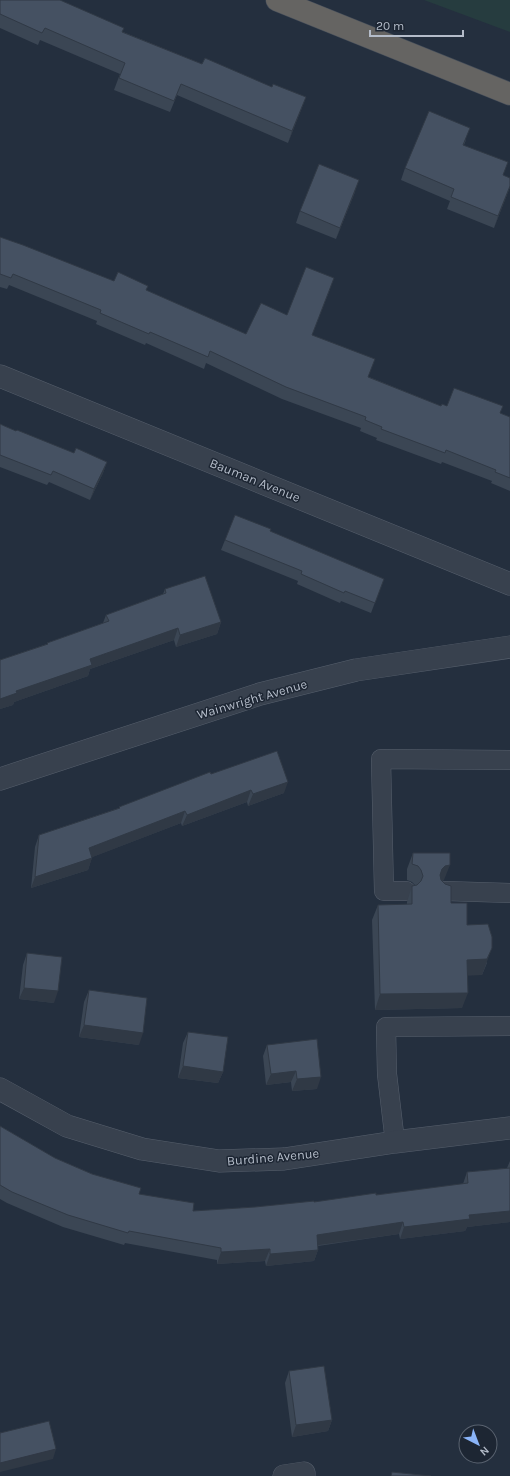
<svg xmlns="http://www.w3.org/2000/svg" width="510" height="1476" font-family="Karla,sans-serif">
<rect width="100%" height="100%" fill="#242f3e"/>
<path fill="#263c3f" d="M 424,0 L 510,0 L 510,32 Z"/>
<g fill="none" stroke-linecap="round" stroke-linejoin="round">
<defs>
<path id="service" d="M 406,891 L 384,891 L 381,759 L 510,760
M 445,891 L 510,893
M 395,1142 L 387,1074 L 386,1027 L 510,1026"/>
<path id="minor" d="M 0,376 L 510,584
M 0,779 L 260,694 L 356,670 L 510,647
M 0,1089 L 67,1126 L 142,1149 L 219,1161 L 284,1159 L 395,1142 L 510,1128
M 284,1476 L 304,1473 L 304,1476"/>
<path id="trunk" d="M 277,0 L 510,94"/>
</defs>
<use href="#service" stroke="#565f6c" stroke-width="20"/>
<use href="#minor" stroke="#565f6c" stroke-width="23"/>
<use href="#trunk" stroke="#434c59" stroke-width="23"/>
<use href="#service" stroke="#38414e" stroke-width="19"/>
<use href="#minor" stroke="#38414e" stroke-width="22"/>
<use href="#trunk" stroke="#656462" stroke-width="22"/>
</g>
<path fill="#3b4654" d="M 0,0 L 123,32 L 202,64 L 272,87 L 306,97 L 288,143 L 177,95 L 170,112 L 114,90 L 120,74 L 40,40 L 38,45 L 0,28 Z
M 466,140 L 464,145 L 504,175 L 510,187 L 494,228 L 447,209 L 450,201 L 401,180 L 405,168 Z
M 355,192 L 336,239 L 296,223 L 300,211 Z
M 0,237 L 114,281 L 148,286 L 146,290 L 246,334 L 287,315 L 330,289 L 312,335 L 369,377 L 441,406 L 447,406 L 500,413 L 510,417 L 510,491 L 491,483 L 492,481 L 442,462 L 441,464 L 376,440 L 377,438 L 360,431 L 361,428 L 282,399 L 206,363 L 204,369 L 146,343 L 145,345 L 96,324 L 97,321 L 9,285 L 7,289 L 0,287 Z
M 0,424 L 16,431 L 74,453 L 107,462 L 103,473 L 90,500 L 49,482 L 47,485 L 0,467 Z
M 270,531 L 380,589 L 371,613 L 341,601 L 340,603 L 297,584 L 298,581 L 221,550 L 225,540 Z
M 165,589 L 221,622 L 217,634 L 176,647 L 174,640 L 90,669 L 88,676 L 14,702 L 13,705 L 0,709 L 0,660 L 47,644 L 47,643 L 103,623 L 106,615 L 163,594 Z
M 211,774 L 284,793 L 248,806 L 247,802 L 182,826 L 181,823 L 92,857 L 88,870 L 31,888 L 35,847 L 39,835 L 119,808 L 119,807 Z
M 413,853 L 444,880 L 442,881 L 451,903 L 467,925 L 487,963 L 482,975 L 467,975 L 462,1008 L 375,1010 L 372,920 L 378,905 L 407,905 L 407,902 L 412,886 L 415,885 L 412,882 L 407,880 L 407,869 Z
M 27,953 L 54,1003 L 19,999 L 23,965 Z
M 89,990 L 139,1045 L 79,1037 L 84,1002 Z
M 188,1032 L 223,1072 L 218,1083 L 178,1078 L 183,1043 Z
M 267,1045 L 317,1089 L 292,1091 L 291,1082 L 266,1085 L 263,1056 Z
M 0,1126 L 55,1158 L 139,1194 L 193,1211 L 255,1207 L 314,1202 L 376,1195 L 463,1184 L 467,1172 L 507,1168 L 510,1161 L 510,1222 L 467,1227 L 465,1231 L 400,1239 L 399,1234 L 318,1246 L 318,1250 L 314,1261 L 266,1266 L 265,1261 L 217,1264 L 217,1260 L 125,1243 L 124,1245 L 63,1227 L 7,1203 L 0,1199 Z
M 289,1371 L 332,1420 L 328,1431 L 292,1437 L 285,1383 Z"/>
<path fill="#303945" d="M 306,97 L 302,108 L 288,143 L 292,131 Z
M 359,180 L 355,192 L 336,239 L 340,228 Z
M 510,186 L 510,187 L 494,228 L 498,216 Z
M 107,462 L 103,473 L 90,500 L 94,489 Z
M 221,622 L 217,634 L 176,647 L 180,635 Z
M 178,628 L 174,640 L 90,669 L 88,676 L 14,702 L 13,705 L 0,709 L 0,699 L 16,691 L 90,659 Z
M 288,782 L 284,793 L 248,806 L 253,794 Z
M 251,790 L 247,802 L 182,826 L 187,815 Z
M 185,811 L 181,823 L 85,860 L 89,848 Z
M 92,858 L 88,870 L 31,888 L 35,877 Z
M 450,865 L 444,880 L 439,882 L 436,885 L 442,869 L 445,866 Z
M 492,948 L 482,975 L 461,976 L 467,960 Z
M 24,988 L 58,991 L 54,1003 L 19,999 Z
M 468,993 L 462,1008 L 375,1010 L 380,994 Z
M 84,1025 L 143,1033 L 139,1045 L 79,1037 Z
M 183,1066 L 223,1072 L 218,1083 L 178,1078 Z
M 296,1071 L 291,1082 L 266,1085 L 271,1074 Z
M 321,1077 L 317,1089 L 292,1091 L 297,1079 Z
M 510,1211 L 510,1222 L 467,1227 L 465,1231 L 400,1239 L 404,1227 L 469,1215 Z
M 403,1222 L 399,1234 L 312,1246 L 317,1235 Z
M 270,1249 L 265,1261 L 217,1264 L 221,1252 Z
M 318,1250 L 314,1261 L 266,1266 L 270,1254 Z
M 332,1420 L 328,1431 L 292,1437 L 296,1425 Z
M 56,1449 L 53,1459 L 0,1472 L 0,1463 Z"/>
<path fill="#455162" stroke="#303945" d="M 0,0 L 60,0 L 124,28 L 122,32 L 202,64 L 205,58 L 272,87 L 273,84 L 306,97 L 292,131 L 181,84 L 174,101 L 119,78 L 125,63 L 45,28 L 42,33 L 0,14 Z
M 429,111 L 470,128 L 463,145 L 508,162 L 503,175 L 510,178 L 510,186 L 498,216 L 451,197 L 454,189 L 405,168 Z
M 319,164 L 359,180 L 340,228 L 300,211 Z
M 0,237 L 23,245 L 114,281 L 118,272 L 148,286 L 146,290 L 246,334 L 261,303 L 287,315 L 306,267 L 334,278 L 312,335 L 375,359 L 368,377 L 441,406 L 442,404 L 447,406 L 454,388 L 503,406 L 500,413 L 510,417 L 510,478 L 495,472 L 496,470 L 446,450 L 445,453 L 381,429 L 382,427 L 365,420 L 366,417 L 286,387 L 210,351 L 208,357 L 150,332 L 149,334 L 100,313 L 101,310 L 13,274 L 11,278 L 0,274 Z
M 0,424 L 16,431 L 17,430 L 74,453 L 76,448 L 107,462 L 94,489 L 53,471 L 51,475 L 0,455 Z
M 235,515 L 271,529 L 270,531 L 384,579 L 375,603 L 345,591 L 344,593 L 301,574 L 302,571 L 225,540 Z
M 205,576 L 221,622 L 180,635 L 178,628 L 90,659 L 92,665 L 16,691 L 17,693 L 0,699 L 0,660 L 48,644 L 47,643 L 109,621 L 106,615 L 166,593 L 165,589 Z
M 277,751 L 288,782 L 253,794 L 251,790 L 187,815 L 185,811 L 89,848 L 92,858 L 35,877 L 39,835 L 120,808 L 119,807 L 210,772 L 211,774 Z
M 413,853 L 450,853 L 450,865 L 445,866 L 442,869 L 440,875 L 441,880 L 445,884 L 451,886 L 451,903 L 467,903 L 467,925 L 488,924 L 492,937 L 492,948 L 487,959 L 467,960 L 468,993 L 380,994 L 378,905 L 412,904 L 412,886 L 417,885 L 421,881 L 423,876 L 421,870 L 418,866 L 412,864 Z
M 27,953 L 62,957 L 58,991 L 24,988 Z
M 89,990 L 147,998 L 143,1033 L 84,1025 Z
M 188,1032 L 228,1037 L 223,1072 L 183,1066 Z
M 317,1039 L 321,1077 L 297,1079 L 296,1071 L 271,1074 L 267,1045 Z
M 0,1126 L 55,1158 L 92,1174 L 141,1188 L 139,1194 L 194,1203 L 193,1211 L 255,1207 L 314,1201 L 314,1202 L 376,1193 L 376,1195 L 468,1183 L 467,1172 L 510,1168 L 510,1211 L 469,1215 L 470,1219 L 404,1227 L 403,1222 L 317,1235 L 318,1250 L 270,1254 L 270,1249 L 221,1252 L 221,1248 L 129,1231 L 128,1233 L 68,1215 L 12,1192 L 0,1185 Z
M 324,1366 L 332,1420 L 296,1425 L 289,1371 Z
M 49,1421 L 56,1449 L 0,1463 L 0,1432 L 0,1433 Z
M 392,1472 L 431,1476 L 391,1476 Z"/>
<g text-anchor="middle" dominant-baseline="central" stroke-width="3" stroke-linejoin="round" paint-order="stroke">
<g font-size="13" fill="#b4bcc9" stroke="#1d2633">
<text transform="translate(255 480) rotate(22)">Bauman Avenue</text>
<text transform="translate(252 699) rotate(-16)">Wainwright Avenue</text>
<text transform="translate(273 1157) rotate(-5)">Burdine Avenue</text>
</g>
</g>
<g transform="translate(478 1444) rotate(138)"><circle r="19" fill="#1d2633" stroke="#59626f"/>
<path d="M0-3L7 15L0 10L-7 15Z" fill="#8ab4f8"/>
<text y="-6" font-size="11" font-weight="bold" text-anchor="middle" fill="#b4bcc9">N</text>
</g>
<path d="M370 30v6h93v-6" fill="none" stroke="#b4bcc9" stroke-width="2"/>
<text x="376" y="30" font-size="12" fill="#b4bcc9" stroke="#1d2633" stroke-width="3" paint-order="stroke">20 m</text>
</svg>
